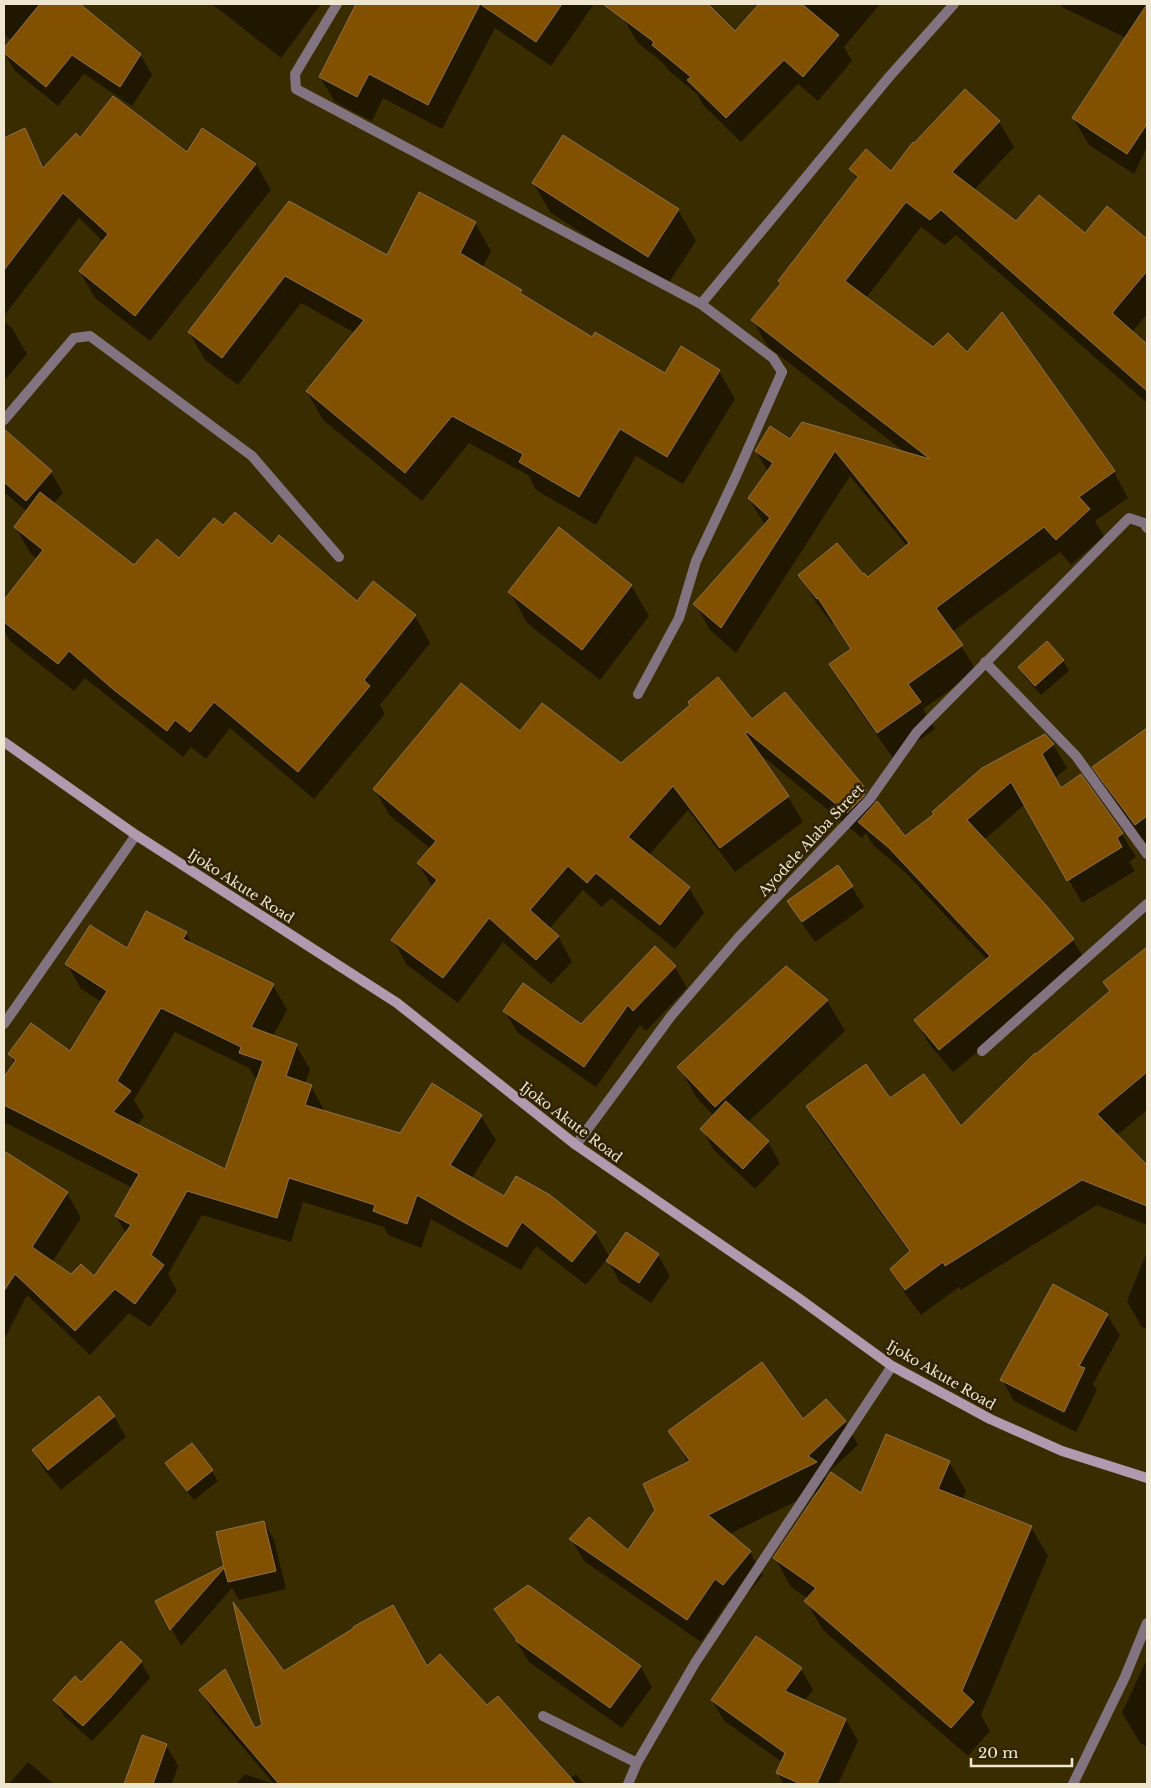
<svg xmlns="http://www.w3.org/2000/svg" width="1151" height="1788" font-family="'Libre Baskerville',serif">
<rect width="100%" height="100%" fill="#3a2c01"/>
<path fill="#0007" fill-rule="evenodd" d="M 4,4 L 78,4 L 141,55 L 152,75 L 132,106 L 84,74 L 58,106 L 15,71 L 4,53 L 4,50 L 11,41 L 4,34 Z
M 212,4 L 321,4 L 281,58 Z
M 357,4 L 594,4 L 551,66 L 495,28 L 442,129 L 383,98 L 372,121 L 335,102 L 320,77 Z
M 603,4 L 698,4 L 735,33 L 760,4 L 880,4 L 844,47 L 852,61 L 818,101 L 798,84 L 741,142 L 703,105 L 697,94 L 668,70 L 663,63 L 638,43 L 623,18 Z
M 1061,4 L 1147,4 L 1147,147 L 1134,174 L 1089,145 L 1073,118 L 1126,38 L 1062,7 Z
M 999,122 L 1014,147 L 974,190 L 1016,223 L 1085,234 L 1138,233 L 1147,249 L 1147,264 L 1144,268 L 1147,270 L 1147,314 L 1132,332 L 1147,345 L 1147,403 L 956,235 L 945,245 L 921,227 L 866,298 L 933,349 L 967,353 L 1002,314 L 1114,472 L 1128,498 L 1095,521 L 1104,536 L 1071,565 L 1060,552 L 952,632 L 977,671 L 923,709 L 935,729 L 893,758 L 845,690 L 831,665 L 851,650 L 834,623 L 832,624 L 815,601 L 800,575 L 863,576 L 867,579 L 907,546 L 850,476 L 736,653 L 710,630 L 695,604 L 765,525 L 749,499 L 768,472 L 756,451 L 791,440 L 906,453 L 767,346 L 753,320 L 781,284 L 780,281 L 857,180 L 850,169 L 891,172 Z
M 24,130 L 45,168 L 81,139 L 256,164 L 271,190 L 150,341 L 95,298 L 80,272 L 104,242 L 79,218 L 4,316 L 4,140 Z
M 533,183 L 678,210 L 696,241 L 666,287 L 551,213 Z
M 289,202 L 388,257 L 475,223 L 491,251 L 482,268 L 521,291 L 524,296 L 593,338 L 665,374 L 719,371 L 735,399 L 683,484 L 636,456 L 596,525 L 536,490 L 528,475 L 469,443 L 422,501 L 323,420 L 307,392 L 355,333 L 301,303 L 238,385 L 205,360 L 189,332 Z
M 4,321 L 12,328 L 27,354 L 4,381 Z
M 11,437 L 51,472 L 63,493 L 53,504 L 134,567 L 179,560 L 223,527 L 272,546 L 357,603 L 415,616 L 430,643 L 380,705 L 385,714 L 314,799 L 230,728 L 206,759 L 191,747 L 183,757 L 85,678 L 74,691 L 10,641 L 4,630 L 4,602 L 37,559 L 31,554 L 15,527 L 27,512 L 4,492 L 4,446 Z
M 631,585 L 649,616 L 600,680 L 527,623 L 510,592 Z
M 1047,643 L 1063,661 L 1069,671 L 1041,695 L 1025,677 L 1019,667 Z
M 752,721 L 866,791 L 875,805 L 905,837 L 1053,744 L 1067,768 L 1055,778 L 1061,790 L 1081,776 L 1122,834 L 1136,857 L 1129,862 L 1135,871 L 1082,903 L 1025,804 L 984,840 L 1044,904 L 1073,940 L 1087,963 L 953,1072 L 929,1044 L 916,1021 L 987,960 L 904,871 L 873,845 L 866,833 L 862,838 L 760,754 L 788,797 L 803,822 L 735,872 L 688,810 L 649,855 L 689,888 L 704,913 L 675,949 L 611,898 L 602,907 L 583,890 L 549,929 L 558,936 L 572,962 L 551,984 L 503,942 L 458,1003 L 407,965 L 393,940 L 433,888 L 418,863 L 431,849 L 389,815 L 375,789 L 521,733 L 621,764 Z
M 1147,730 L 1147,846 L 1109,792 L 1094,767 Z
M 852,887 L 864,907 L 815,942 L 801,922 L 789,901 Z
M 186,933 L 192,944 L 273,985 L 287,1010 L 273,1036 L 296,1045 L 310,1069 L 305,1084 L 311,1086 L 325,1112 L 400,1134 L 481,1116 L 496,1140 L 471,1179 L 505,1198 L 595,1232 L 610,1258 L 658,1255 L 670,1276 L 651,1303 L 620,1282 L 607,1259 L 586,1285 L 536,1246 L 521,1270 L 431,1219 L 421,1248 L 388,1235 L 384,1227 L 303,1202 L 291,1242 L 202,1215 L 168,1274 L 177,1291 L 150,1327 L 129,1313 L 90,1355 L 27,1295 L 4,1340 L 4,1153 L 67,1193 L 81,1218 L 52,1262 L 71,1276 L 94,1278 L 126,1234 L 116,1216 L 133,1188 L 6,1123 L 4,1119 L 4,1080 L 15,1063 L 10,1054 L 71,1053 L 102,1002 L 81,989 L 67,964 L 127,950 ZM 175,1032 L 249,1068 L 254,1077 L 258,1079 L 226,1171 L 136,1126 L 144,1117 L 134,1100 Z
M 1147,949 L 1147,1110 L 1116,1136 L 1147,1167 L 1147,1225 L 1097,1205 L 961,1290 L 959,1287 L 921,1315 L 906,1295 L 891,1270 L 910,1253 L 822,1132 L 808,1107 L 890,1100 L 961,1128 L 1036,1056 L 1110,992 L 1105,982 Z
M 675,967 L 687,988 L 646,1031 L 640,1025 L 596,1087 L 517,1032 L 505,1011 L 581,1025 Z
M 786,967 L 827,1001 L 845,1031 L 747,1123 L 768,1142 L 780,1163 L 755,1189 L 714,1150 L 702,1129 L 714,1116 L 697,1098 L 679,1067 Z
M 1147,1252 L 1147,1329 L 1142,1327 L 1127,1301 Z
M 1107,1315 L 1120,1335 L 1093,1384 L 1097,1390 L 1076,1432 L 1014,1401 L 1002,1380 Z
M 826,1401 L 845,1422 L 858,1445 L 824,1476 L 827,1481 L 861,1495 L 949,1462 L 966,1491 L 962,1500 L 1031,1527 L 1048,1556 L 981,1715 L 990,1731 L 968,1756 L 823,1630 L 806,1601 L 808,1599 L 791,1587 L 775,1558 L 822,1489 L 729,1534 L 750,1552 L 763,1575 L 736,1607 L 729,1600 L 701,1642 L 584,1561 L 571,1539 L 628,1552 L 689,1463 L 669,1431 L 803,1421 Z
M 114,1416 L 126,1437 L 61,1490 L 45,1471 L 33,1450 Z
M 167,1464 L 212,1471 L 218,1481 L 194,1500 L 173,1474 Z
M 264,1522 L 274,1540 L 286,1589 L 239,1600 L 232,1588 L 181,1646 L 157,1602 L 223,1567 L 227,1572 Z
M 496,1609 L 640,1666 L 652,1687 L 622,1728 L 529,1662 Z
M 121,1643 L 141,1662 L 150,1678 L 118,1714 L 92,1741 L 64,1716 L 55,1700 L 81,1684 Z
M 1147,1659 L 1147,1747 L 1140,1743 L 1122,1713 Z
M 427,1668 L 487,1707 L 570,1779 L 576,1774 L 584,1784 L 236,1784 L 245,1774 L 274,1784 L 214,1713 L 201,1691 L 237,1693 L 256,1729 L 263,1726 L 284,1672 Z
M 801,1669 L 813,1690 L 804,1701 L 846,1720 L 858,1741 L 838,1784 L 784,1784 L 778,1773 L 782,1762 L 724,1721 L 712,1700 Z
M 143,1737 L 166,1745 L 178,1766 L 172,1784 L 126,1784 Z
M 28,1762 L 54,1784 L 9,1784 Z"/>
<path fill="#815000" stroke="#8e704f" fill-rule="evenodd" d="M 40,4 L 80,4 L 141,54 L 120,87 L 72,55 L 46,87 L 4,53 L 4,48 Z
M 356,4 L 562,4 L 536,42 L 480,4 L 428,105 L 369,74 L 357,97 L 319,77 Z
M 603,4 L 708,4 L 735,31 L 759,4 L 802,4 L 839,35 L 803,77 L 784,60 L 726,118 L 687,80 L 691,77 L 652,45 L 654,42 Z
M 1147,4 L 1147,124 L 1127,154 L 1072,118 Z
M 965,89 L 1000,121 L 952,172 L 1016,221 L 1039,195 L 1085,233 L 1107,206 L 1147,239 L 1147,271 L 1112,313 L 1147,344 L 1147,391 L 941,210 L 930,220 L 906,202 L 845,281 L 933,347 L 948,333 L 967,352 L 1002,312 L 1115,471 L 1079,497 L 1090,509 L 1056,540 L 1044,527 L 936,608 L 963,645 L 908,684 L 921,702 L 877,733 L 829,664 L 851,649 L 818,598 L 817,599 L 798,575 L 837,543 L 863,574 L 864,573 L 868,577 L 909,543 L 835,451 L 721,628 L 693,604 L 770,518 L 748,498 L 773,463 L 755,451 L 770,426 L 790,439 L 802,422 L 930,459 L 751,320 L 781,283 L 778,281 L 858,177 L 849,169 L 866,149 L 891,171 L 913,142 L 914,143 Z
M 113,96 L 187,152 L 202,128 L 256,164 L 135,316 L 79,271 L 108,234 L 63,193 L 4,270 L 4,138 L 25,128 L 43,168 L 76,133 L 80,138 Z
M 563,135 L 679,209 L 648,257 L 532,183 Z
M 419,192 L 476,222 L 460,253 L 522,290 L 520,293 L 592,337 L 595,332 L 665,373 L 681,346 L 720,370 L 667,457 L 620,429 L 579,497 L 519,462 L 523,454 L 452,416 L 405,473 L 306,391 L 364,320 L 285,276 L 222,358 L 188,332 L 289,201 L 387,255 Z
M 4,429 L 52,471 L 26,501 L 4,482 Z
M 40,492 L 134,565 L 157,539 L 179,558 L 214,518 L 223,525 L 235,512 L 272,544 L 279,535 L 357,601 L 373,581 L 416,615 L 364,680 L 370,686 L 298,772 L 214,702 L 190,732 L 175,720 L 167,731 L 114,690 L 69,651 L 58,664 L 4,622 L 4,600 L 43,550 L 14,527 Z
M 559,527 L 632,585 L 582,650 L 508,592 Z
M 1047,641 L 1064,660 L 1035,686 L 1018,667 Z
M 718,677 L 752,719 L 785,692 L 867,790 L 864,796 L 847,813 L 747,732 L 745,733 L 789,796 L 720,848 L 673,786 L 628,837 L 690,887 L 660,925 L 596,873 L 587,883 L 568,866 L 530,910 L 559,936 L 536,960 L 489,918 L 443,978 L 391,940 L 437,880 L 417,863 L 436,841 L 373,789 L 461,683 L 520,731 L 542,703 L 621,763 L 690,705 L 688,702 Z
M 1147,728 L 1147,816 L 1135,825 L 1092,767 Z
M 1045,734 L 1054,744 L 1042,754 L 1061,788 L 1081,774 L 1123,833 L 1117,838 L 1122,847 L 1067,881 L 1011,782 L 967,820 L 1045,904 L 1074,939 L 939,1050 L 914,1020 L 990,956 L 889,848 L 858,822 L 877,801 L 905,836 L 934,814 L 932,812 L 982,768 Z
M 838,865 L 853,886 L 802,922 L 787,901 Z
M 146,911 L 187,932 L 183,939 L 274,984 L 251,1027 L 297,1044 L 286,1076 L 312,1085 L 305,1105 L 400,1133 L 432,1083 L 482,1115 L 450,1165 L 504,1196 L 516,1176 L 550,1195 L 596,1232 L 572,1262 L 522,1222 L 507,1247 L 417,1195 L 407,1224 L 373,1211 L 375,1205 L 289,1178 L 277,1218 L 187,1191 L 151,1255 L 164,1265 L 135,1304 L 115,1289 L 75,1331 L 15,1274 L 4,1291 L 4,1151 L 68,1192 L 32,1247 L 71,1274 L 81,1264 L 94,1276 L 131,1225 L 115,1216 L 139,1174 L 4,1105 L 4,1077 L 16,1060 L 8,1054 L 31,1023 L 70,1051 L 107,991 L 65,964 L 90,925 L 127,948 ZM 161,1008 L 241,1047 L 239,1053 L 263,1061 L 225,1169 L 113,1112 L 131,1091 L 117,1081 Z
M 655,946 L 676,966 L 633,1011 L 628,1005 L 584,1067 L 503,1011 L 523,983 L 581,1024 Z
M 1147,947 L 1147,1072 L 1097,1114 L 1147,1165 L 1147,1206 L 1082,1180 L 945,1266 L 943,1262 L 905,1290 L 890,1269 L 910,1251 L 806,1106 L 866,1064 L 890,1098 L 924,1074 L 961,1126 L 1035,1053 L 1036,1054 L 1110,991 L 1103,982 Z
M 786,966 L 828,1000 L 715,1107 L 677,1067 Z
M 726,1101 L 769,1141 L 743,1169 L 700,1129 Z
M 626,1232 L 659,1254 L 639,1283 L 606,1261 Z
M 1053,1284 L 1108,1314 L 1079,1366 L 1085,1368 L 1064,1412 L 1000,1380 Z
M 762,1362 L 803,1419 L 826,1399 L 846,1421 L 808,1456 L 817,1462 L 708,1515 L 751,1551 L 723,1585 L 715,1579 L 687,1620 L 569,1539 L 589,1517 L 628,1550 L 655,1510 L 643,1484 L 690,1461 L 668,1431 Z
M 99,1396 L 115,1416 L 48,1470 L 32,1450 Z
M 886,1434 L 950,1461 L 938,1489 L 1032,1526 L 962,1691 L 974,1702 L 951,1728 L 804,1601 L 816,1588 L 773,1558 L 831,1472 L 861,1493 Z
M 192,1443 L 213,1470 L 187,1491 L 165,1463 Z
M 264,1521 L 276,1571 L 228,1582 L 224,1568 L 170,1630 L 155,1601 L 223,1566 L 224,1567 L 216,1532 Z
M 528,1585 L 641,1666 L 610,1708 L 516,1641 L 516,1639 L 494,1609 Z
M 233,1602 L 284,1671 L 354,1628 L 353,1627 L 393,1605 L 427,1666 L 440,1654 L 487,1705 L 498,1696 L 576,1784 L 279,1784 L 199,1690 L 225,1669 L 255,1728 L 262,1725 Z
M 756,1636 L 802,1668 L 785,1691 L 846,1719 L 817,1784 L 801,1784 L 776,1773 L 785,1753 L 711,1700 Z
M 121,1641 L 142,1661 L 110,1698 L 83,1726 L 53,1700 L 75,1676 L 81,1682 Z
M 142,1735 L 167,1744 L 153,1784 L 124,1784 Z"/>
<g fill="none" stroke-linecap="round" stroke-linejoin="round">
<path stroke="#817380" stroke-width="10" d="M 638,694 L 679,618 L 696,561 L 736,476 L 782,372
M 1073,1784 L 1125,1677 L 1147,1623"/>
<path stroke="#817380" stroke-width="10" d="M 337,4 L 295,74 L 296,89 L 701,304 L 773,358 L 782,372
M 701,304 L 889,77 L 954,4
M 4,420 L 74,338 L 90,336 L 252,456 L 339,557
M 985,662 L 1076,756 L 1147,854
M 4,1024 L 136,835
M 982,1051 L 1147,904
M 576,1145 L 671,1016 L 738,938 L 869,800 L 917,732 L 1129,518 L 1144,523 L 1147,528
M 543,1716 L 637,1763
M 628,1784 L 637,1763 L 695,1663 L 892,1366"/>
<path stroke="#b199af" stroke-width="10" d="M 4,742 L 136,835 L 397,1003 L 576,1145 L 797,1297 L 892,1366 L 990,1419 L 1062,1451 L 1147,1478"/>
</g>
<g text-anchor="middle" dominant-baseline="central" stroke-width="5" stroke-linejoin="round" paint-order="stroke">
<g font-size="14" fill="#efe6d0" stroke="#2e2304">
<text transform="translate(811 840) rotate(-47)">Ayodele Alaba Street</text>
<text transform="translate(241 886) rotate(33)">Ijoko Akute Road</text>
<text transform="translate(571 1122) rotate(37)">Ijoko Akute Road</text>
<text transform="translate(941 1375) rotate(30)">Ijoko Akute Road</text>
</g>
</g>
<rect width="1151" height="1788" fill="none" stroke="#efe6d0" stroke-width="10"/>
<path d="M971 1758v8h101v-8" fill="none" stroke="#efe6d0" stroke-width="2.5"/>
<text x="978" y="1758" font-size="15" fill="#efe6d0" stroke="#2e2304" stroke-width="4" paint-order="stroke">20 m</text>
</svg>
